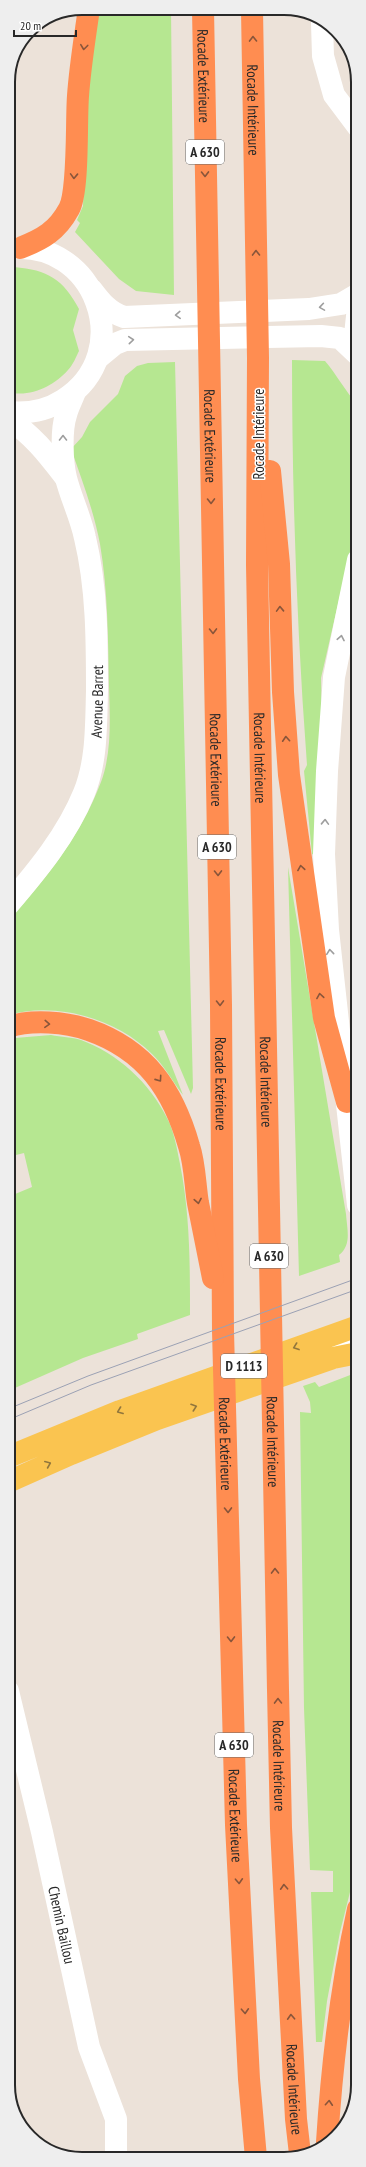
<svg xmlns="http://www.w3.org/2000/svg" width="366" height="2167" font-family="'PT Sans Narrow',sans-serif">
<rect width="100%" height="100%" fill="#ece2d9"/>
<path fill="#b6e791" d="M 95,8 L 171,9 L 174,295 L 136,291 L 119,279 L 75,232 L 80,223 L 77,220 L 83,206 L 87,87 Z
M 14,267 C 48,270 63,279 79,309 L 73,330 L 79,351 C 76,357 73,365 68,370 C 54,386 30,398 8,392 L 8,269 Z
M 292,360 L 325,361 C 337,375 345,391 358,405 L 358,517 L 321,678 L 322,733 L 318,857 L 312,854 L 304,771 L 307,765 C 297,631 292,496 292,360 Z
M 175,362 L 193,1088 L 191,1094 L 164,1030 L 158,1031 L 183,1095 C 173,1082 164,1065 152,1054 C 117,1019 57,1001 8,1015 L 8,921 C 46,879 81,835 101,782 C 112,753 110,716 109,686 C 108,639 108,591 100,544 C 94,512 82,480 71,449 L 82,437 L 90,422 L 118,394 L 125,376 L 137,366 L 148,363 Z
M 288,867 L 346,1214 C 347,1229 352,1245 339,1255 L 340,1262 L 299,1276 Z
M 51,1035 C 61,1037 72,1037 81,1040 C 117,1053 150,1083 167,1118 C 174,1131 177,1149 180,1164 C 190,1214 190,1264 190,1315 L 137,1334 L 138,1339 L 83,1358 L 8,1391 L 8,1197 L 32,1187 L 24,1153 L 8,1157 L 8,1040 L 15,1038 Z
M 358,1372 L 358,1860 L 340,1932 L 327,2001 L 322,2042 L 316,2042 L 311,1892 L 333,1892 L 333,1871 L 310,1870 L 304,1708 L 300,1412 L 311,1413 L 310,1402 L 303,1386 L 315,1382 L 319,1387 Z"/>
<g fill="none" stroke-linecap="round" stroke-linejoin="round">
<path stroke="#fff" stroke-width="22" id="s1" d="M 8,1691 L 42,1832 L 89,2047 L 116,2119 L 116,2157"/>
<path stroke="#fff" stroke-width="22" d="M 322,23 L 323,56 L 334,95 L 358,127
M 92,290 C 101,302 109,312 124,317 L 309,309 L 341,304 L 358,294
M 358,307 L 355,335 L 358,346
M 98,358 L 115,344 L 125,340 L 321,336 L 340,338 L 358,355
M 358,560 L 334,677 L 327,771 L 324,854 L 328,930 L 358,1205
M 333,1358 L 358,1340"/>
<g stroke="#fff" stroke-width="22">
<path d="M 8,249 C 95,237 138,353 63,400 C 46,411 28,414 8,412"/>
<path d="M 8,419 C 32,434 48,455 65,477"/>
<path id="s2" d="M 8,905 C 37,871 67,835 84,793 C 97,761 96,725 97,691 C 97,641 97,588 85,538 C 81,518 71,498 66,478 C 62,462 61,430 66,415 C 68,407 72,400 75,392"/>
</g>
<path stroke="#fac450" stroke-width="22" d="M 8,1457 L 120,1411 L 358,1326
M 8,1482 L 71,1454 L 157,1419 L 333,1358 L 358,1353"/>
<g stroke="#ff8d51" stroke-width="22">
<path id="s3" d="M 203,9 L 221,1005 L 223,1331 L 236,1825 L 249,2079 L 256,2158"/>
<path id="s4" d="M 252,10 L 258,358 L 257,565 L 278,1690 L 281,1828 L 296,2119 L 300,2154"/>
<path d="M 20,248 C 43,239 57,231 69,209 C 79,191 76,120 78,96 C 80,67 85,37 89,8"/>
<path d="M 270,471 L 279,564 L 283,692 L 289,775 L 324,1018 L 347,1102"/>
<path d="M 8,1027 C 32,1019 66,1022 89,1030 C 146,1050 173,1090 189,1146 C 195,1164 195,1185 198,1203 C 203,1228 208,1253 213,1278"/>
<path d="M 327,2142 C 332,2063 341,1986 358,1909"/>
</g>
<path stroke="#9ba1b4" stroke-width="1" d="M 8,1409 L 88,1376 L 358,1278
M 8,1420 L 91,1385 L 358,1289"/>
</g>
<defs><path id="oneway-chevron" d="M-2-3.5L2.5 0L-2 3.5" fill="none" stroke-width="1.6" stroke-linecap="round" stroke-linejoin="round"/></defs>
<g stroke="#89553a">
<use href="#oneway-chevron" transform="translate(253 39) rotate(-91)"/>
<use href="#oneway-chevron" transform="translate(84 47) rotate(97)"/>
<use href="#oneway-chevron" transform="translate(205 174) rotate(89)"/>
<use href="#oneway-chevron" transform="translate(74 176) rotate(92)"/>
<use href="#oneway-chevron" transform="translate(256 253) rotate(-91)"/>
<use href="#oneway-chevron" transform="translate(211 501) rotate(89)"/>
<use href="#oneway-chevron" transform="translate(280 609) rotate(-92)"/>
<use href="#oneway-chevron" transform="translate(213 631) rotate(89)"/>
<use href="#oneway-chevron" transform="translate(286 739) rotate(-94)"/>
<use href="#oneway-chevron" transform="translate(301 868) rotate(-99)"/>
<use href="#oneway-chevron" transform="translate(218 873) rotate(89)"/>
<use href="#oneway-chevron" transform="translate(320 996) rotate(-99)"/>
<use href="#oneway-chevron" transform="translate(220 1003) rotate(89)"/>
<use href="#oneway-chevron" transform="translate(47 1024) rotate(3)"/>
<use href="#oneway-chevron" transform="translate(159 1079) rotate(55)"/>
<use href="#oneway-chevron" transform="translate(198 1201) rotate(80)"/>
<use href="#oneway-chevron" transform="translate(228 1510) rotate(89)"/>
<use href="#oneway-chevron" transform="translate(275 1571) rotate(-91)"/>
<use href="#oneway-chevron" transform="translate(231 1639) rotate(89)"/>
<use href="#oneway-chevron" transform="translate(278 1701) rotate(-91)"/>
<use href="#oneway-chevron" transform="translate(239 1881) rotate(87)"/>
<use href="#oneway-chevron" transform="translate(284 1887) rotate(-93)"/>
<use href="#oneway-chevron" transform="translate(245 2011) rotate(87)"/>
<use href="#oneway-chevron" transform="translate(291 2017) rotate(-93)"/>
<use href="#oneway-chevron" transform="translate(329 2103) rotate(-86)"/>
</g>
<g stroke="#9e9e9e">
<use href="#oneway-chevron" transform="translate(322 307) rotate(171)"/>
<use href="#oneway-chevron" transform="translate(178 315) rotate(177)"/>
<use href="#oneway-chevron" transform="translate(131 340) rotate(-5)"/>
<use href="#oneway-chevron" transform="translate(63 438) rotate(-90)"/>
<use href="#oneway-chevron" transform="translate(341 638) rotate(-79)"/>
<use href="#oneway-chevron" transform="translate(325 822) rotate(-88)"/>
<use href="#oneway-chevron" transform="translate(330 952) rotate(-96)"/>
</g>
<g stroke="#91763c">
<use href="#oneway-chevron" transform="translate(296 1347) rotate(160)"/>
<use href="#oneway-chevron" transform="translate(194 1407) rotate(-19)"/>
<use href="#oneway-chevron" transform="translate(120 1411) rotate(159)"/>
<use href="#oneway-chevron" transform="translate(48 1464) rotate(-23)"/>
</g>
<g text-anchor="middle" dominant-baseline="central" stroke-width="3" stroke-linejoin="round" paint-order="stroke">
<g fill="#fff" stroke="#686868" stroke-width="1">
<rect x="186" y="140" width="38" height="24" rx="3"/>
<rect x="198" y="835" width="38" height="24" rx="3"/>
<rect x="250" y="1244" width="38" height="24" rx="3"/>
<rect x="221" y="1354" width="46" height="24" rx="3"/>
<rect x="215" y="1733" width="38" height="24" rx="3"/>
</g>
<g font-size="14" font-weight="bold" fill="#282828">
<text x="205" y="152">A 630</text>
<text x="217" y="847">A 630</text>
<text x="269" y="1256">A 630</text>
<text x="244" y="1366">D 1113</text>
<text x="234" y="1745">A 630</text>
</g>
<g font-size="15" fill="#282828" stroke="#fff">
<text stroke="none"><textPath href="#s3" startOffset="67">Rocade Extérieure</textPath></text>
<text stroke="none"><textPath href="#s4" startOffset="100">Rocade Intérieure</textPath></text>
<text transform="translate(258 434) rotate(-90)">Rocade Intérieure</text>
<text stroke="none"><textPath href="#s3" startOffset="427">Rocade Extérieure</textPath></text>
<text stroke="none"><textPath href="#s2" startOffset="229">Avenue Barret</textPath></text>
<text stroke="none"><textPath href="#s4" startOffset="748">Rocade Intérieure</textPath></text>
<text stroke="none"><textPath href="#s3" startOffset="751">Rocade Extérieure</textPath></text>
<text stroke="none"><textPath href="#s4" startOffset="1072">Rocade Intérieure</textPath></text>
<text stroke="none"><textPath href="#s3" startOffset="1075">Rocade Extérieure</textPath></text>
<text stroke="none"><textPath href="#s4" startOffset="1432">Rocade Intérieure</textPath></text>
<text stroke="none"><textPath href="#s3" startOffset="1435">Rocade Extérieure</textPath></text>
<text stroke="none"><textPath href="#s4" startOffset="1756">Rocade Intérieure</textPath></text>
<text stroke="none"><textPath href="#s3" startOffset="1807">Rocade Extérieure</textPath></text>
<text stroke="none"><textPath href="#s1" startOffset="240">Chemin Baillou</textPath></text>
<text stroke="none"><textPath href="#s4" startOffset="2080">Rocade Intérieure</textPath></text>
</g>
</g>
<path d="M0 0H366V2167H0ZM82 15H284A67 67 0 0 1 351 82V2085A67 67 0 0 1 284 2152H82A67 67 0 0 1 15 2085V82A67 67 0 0 1 82 15Z" fill="#eee" fill-rule="evenodd"/>
<path fill="none" stroke="#282828" stroke-width="2" d="M82 15H284A67 67 0 0 1 351 82V2085A67 67 0 0 1 284 2152H82A67 67 0 0 1 15 2085V82A67 67 0 0 1 82 15Z"/>
<path d="M14 30v6h62v-6" fill="none" stroke="#282828" stroke-width="2"/>
<text x="20" y="30" font-size="12" fill="#282828" stroke="#ffffff" stroke-width="3" paint-order="stroke">20 m</text>
</svg>
